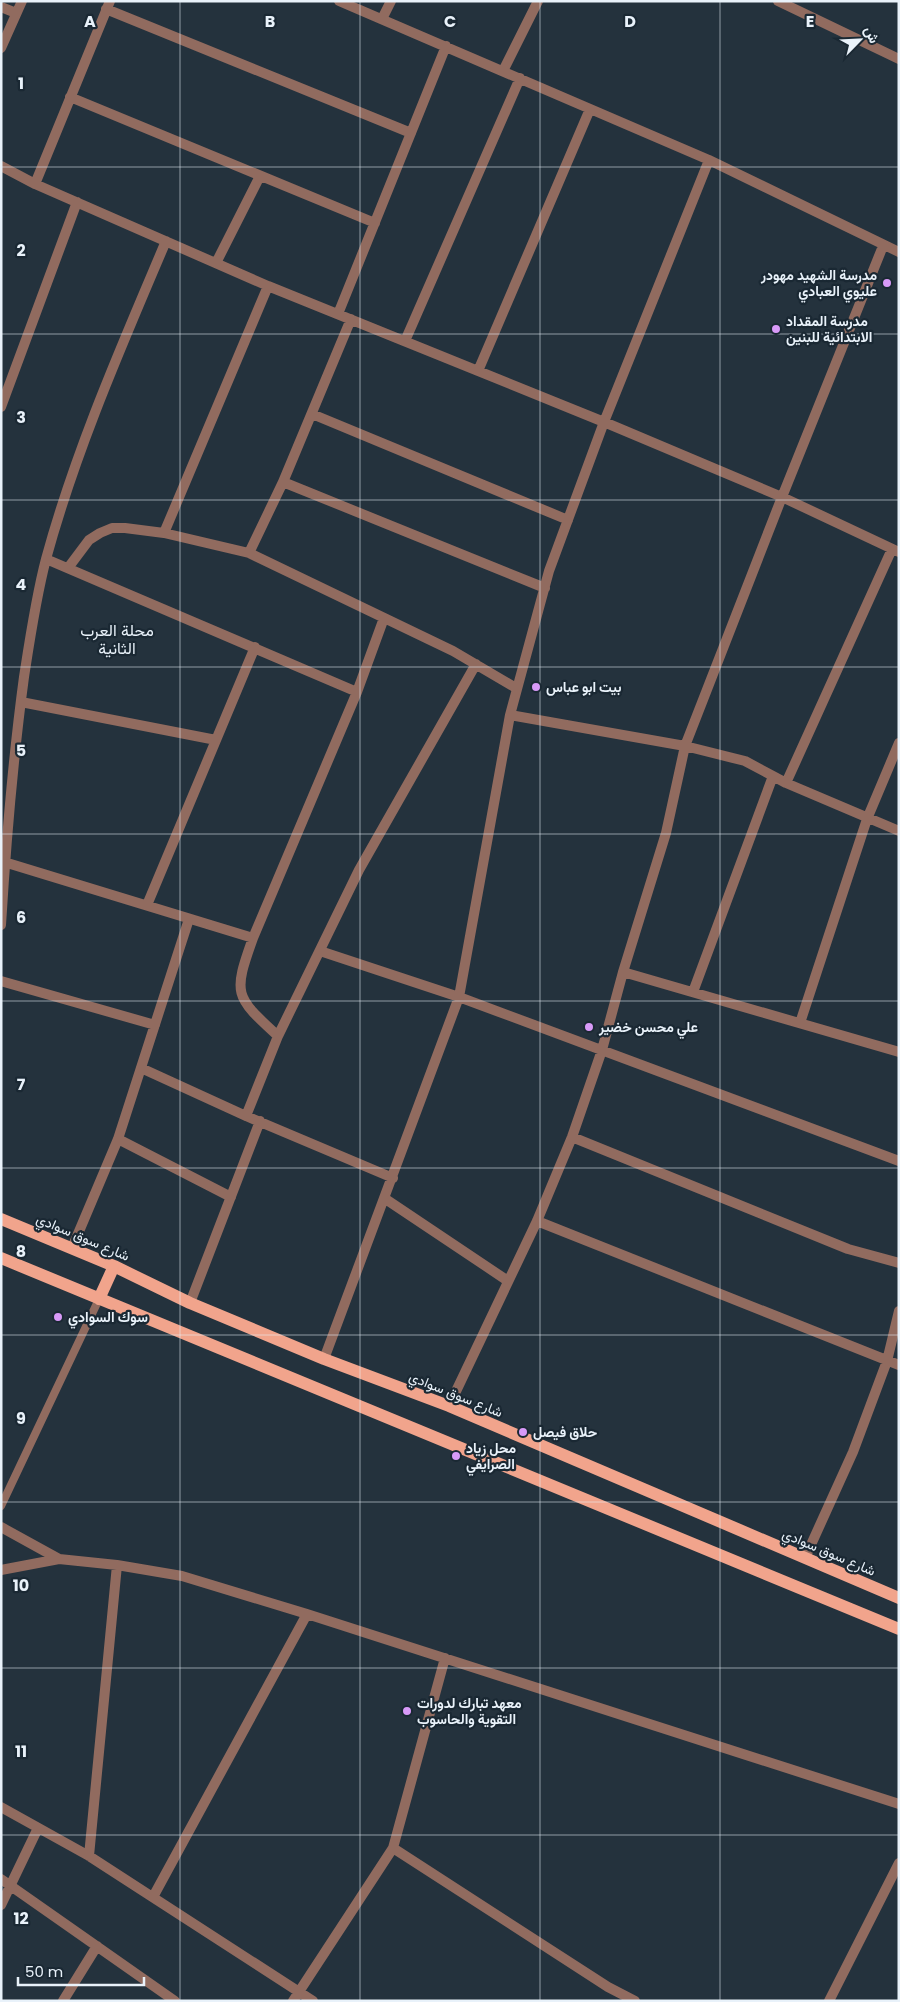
<svg xmlns="http://www.w3.org/2000/svg" width="900" height="2002" font-family="Poppins,Vazirmatn,sans-serif">
<rect width="100%" height="100%" fill="#24323d"/>
<g fill="none" stroke-linecap="round" stroke-linejoin="round">
<path stroke="#916b5f" stroke-width="8" d="M 1,1506 L 99,1299"/>
<path stroke="#916b5f" stroke-width="10" d="M 339,1 L 709,160 L 899,252
M 778,1 L 899,59
M 1,7 L 16,13
M 106,9 L 411,133
M 382,19 L 391,1
M 1,48 L 22,1
M 503,71 L 538,1
M 70,97 L 375,223
M 1,166 L 35,184 L 268,286 L 604,422 L 782,497 L 899,552
M 35,184 L 110,1
M 216,263 L 260,176
M 338,314 L 446,46
M 405,341 L 520,78
M 478,371 L 590,109
M 1,407 L 77,202
M 312,414 L 568,520
M 283,482 L 545,588
M 164,533 L 268,286
M 249,553 L 283,482 L 351,319
M 46,559 L 357,692
M 68,568 L 89,540 L 100,533 L 112,528 L 125,528 L 164,533 L 249,553 L 453,651 L 516,688
M 21,702 L 216,740
M 510,715 L 685,746 L 745,761 L 786,783 L 899,831
M 786,783 L 892,549
M 1,861 L 253,938
M 147,905 L 255,647
M 1,925 C 6,842 13,759 24,677 C 30,638 36,597 46,559 C 76,449 122,345 166,241
M 320,951 L 459,997 L 899,1161
M 623,972 L 899,1052
M 1,981 L 155,1025
M 693,992 L 773,776
M 800,1023 L 867,819 L 899,743
M 278,1036 C 234,996 233,994 253,938 L 357,692 L 384,618
M 141,1068 L 246,1116 L 393,1178
M 246,1116 L 278,1036 L 359,870 L 476,664
M 572,1137 L 848,1249 L 899,1263
M 118,1139 L 231,1197
M 384,1198 L 508,1281
M 537,1221 L 899,1365
M 72,1248 L 118,1139 L 189,919
M 190,1303 L 260,1121
M 324,1359 L 459,997 L 510,715 L 549,571 L 604,422 L 709,160
M 449,1406 L 537,1221 L 572,1137 L 602,1050 L 623,972 L 666,833 L 685,746 L 782,497 L 883,246
M 1,1527 L 59,1559
M 805,1558 L 853,1452 L 887,1361 L 899,1311
M 1,1570 L 59,1559 L 117,1565 L 182,1576 L 307,1614 L 899,1804
M 1,1807 L 89,1856 L 313,2001
M 393,1848 L 608,1987 L 635,2001
M 89,1856 L 117,1565
M 1,1879 L 175,2001
M 153,1897 L 307,1614
M 1,1905 L 38,1828
M 63,2001 L 97,1946
M 293,2001 L 393,1848 L 445,1658
M 829,2001 L 899,1863"/>
<path stroke="#f1a48c" stroke-width="12" d="M 1,1219 L 114,1266 L 190,1303 L 324,1359 L 449,1406 L 899,1598
M 1,1258 L 899,1629
M 99,1299 L 114,1266"/>
</g>
<path fill="none" stroke="#e9f2fa" stroke-width="1" stroke-opacity="0.55" d="M 180,1 L 180,2001M 360,1 L 360,2001M 540,1 L 540,2001M 720,1 L 720,2001M 1,167 L 899,167M 1,334 L 899,334M 1,500 L 899,500M 1,667 L 899,667M 1,834 L 899,834M 1,1001 L 899,1001M 1,1168 L 899,1168M 1,1335 L 899,1335M 1,1502 L 899,1502M 1,1668 L 899,1668M 1,1835 L 899,1835"/>
<g fill="#d89af8" stroke="#1a2833" stroke-width="2">
<circle cx="887" cy="283" r="5"/>
<circle cx="776" cy="329" r="5"/>
<circle cx="536" cy="687" r="5"/>
<circle cx="589" cy="1027" r="5"/>
<circle cx="58" cy="1317" r="5"/>
<circle cx="523" cy="1432" r="5"/>
<circle cx="456" cy="1456" r="5"/>
<circle cx="407" cy="1711" r="5"/>
</g>
<g text-anchor="middle" dominant-baseline="central" stroke-width="4.5" stroke-linejoin="round" paint-order="stroke">
<g font-size="14" font-weight="bold" fill="#e9f2fa" stroke="#1a2833" text-anchor="start">
<text x="877" y="275" text-anchor="end">مدرسة الشهيد مهودر<tspan x="877" dy="16">عليوي العبادي</tspan></text>
<text x="786" y="321">مدرسة المقداد<tspan x="786" dy="16">الابتدائية للبنين</tspan></text>
<text x="546" y="687">بيت ابو عباس</text>
<text x="599" y="1027">علي محسن خضير</text>
<text x="68" y="1317">سوك السوادي</text>
<text x="533" y="1432">حلاق فيصل</text>
<text x="466" y="1448">محل زياد<tspan x="466" dy="16">الصرايفي</tspan></text>
<text x="417" y="1703">معهد تبارك لدورات<tspan x="417" dy="16">التقوية والحاسوب</tspan></text>
</g>
<g font-size="14" fill="#e9f2fa" stroke="#1a2833">
<text transform="translate(83 1237) rotate(23)">شارع سوق سوادي</text>
<text transform="translate(456 1394) rotate(22)">شارع سوق سوادي</text>
<text transform="translate(829 1552) rotate(23)">شارع سوق سوادي</text>
</g>
<g font-size="16" fill="#e9f2fa" stroke="#1a2833">
<text x="117" y="630">محلة العرب<tspan x="117" dy="18">الثانية</tspan></text>
</g>
</g>
<g font-size="16" text-anchor="middle" font-weight="bold" fill="#e9f2fa" stroke="#1a2833" stroke-width="4.5" stroke-linejoin="round" paint-order="stroke">
<text x="90" y="27">A</text>
<text x="270" y="27">B</text>
<text x="450" y="27">C</text>
<text x="630" y="27">D</text>
<text x="810" y="27">E</text>
<text x="21" y="89">1</text>
<text x="21" y="256">2</text>
<text x="21" y="423">3</text>
<text x="21" y="590">4</text>
<text x="21" y="756">5</text>
<text x="21" y="923">6</text>
<text x="21" y="1090">7</text>
<text x="21" y="1257">8</text>
<text x="21" y="1424">9</text>
<text x="21" y="1591">10</text>
<text x="21" y="1757">11</text>
<text x="21" y="1924">12</text>
</g>
<rect width="900" height="2002" fill="none" stroke="#e9f2fa" stroke-width="5"/>
<g transform="translate(860 40) rotate(66)" stroke="#1a2833" stroke-width="4" paint-order="stroke">
<path d="M0-4L9 19L0 12L-9 19Z" fill="#e9f2fa"/>
<text y="-8" font-size="14" font-weight="bold" text-anchor="middle" fill="#e9f2fa">ش</text>
</g>
<path d="M18 1977v8h126v-8" fill="none" stroke="#e9f2fa" stroke-width="2.5"/>
<text x="25" y="1977" font-size="15" fill="#e9f2fa" stroke="#1a2833" stroke-width="4" paint-order="stroke">50 m</text>
</svg>
